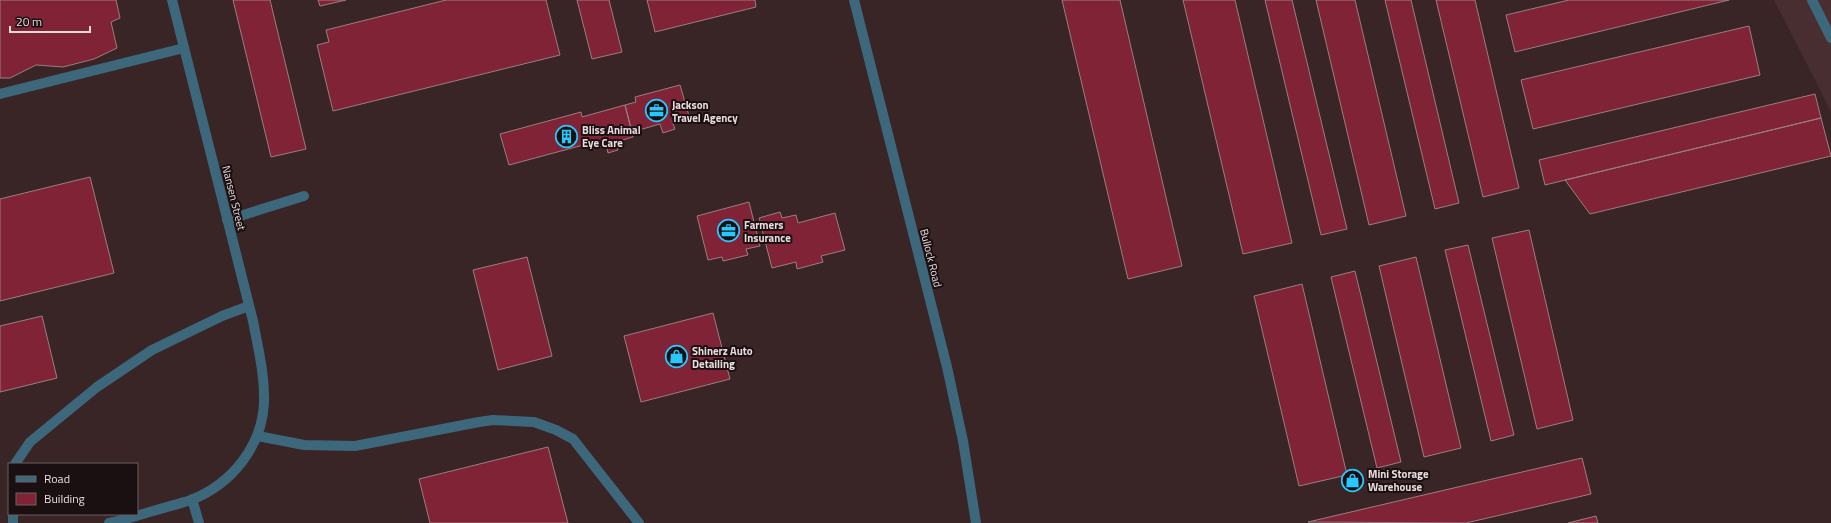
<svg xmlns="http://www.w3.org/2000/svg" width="1831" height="523" font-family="'Titillium Web',sans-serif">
<rect width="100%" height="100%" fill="#392426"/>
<path fill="#492e31" d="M 1774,0 L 1831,0 L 1831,113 L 1821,92 Z"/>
<path fill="#802337" stroke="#997f81" d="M 0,0 L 116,0 L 120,18 L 111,22 L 117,48 L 94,59 L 63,67 L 36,65 L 10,78 L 0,78 Z
M 233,0 L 270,0 L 306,149 L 271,157 Z
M 318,0 L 346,0 L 320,6 Z
M 446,0 L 546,0 L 560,55 L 333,111 L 317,45 L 329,42 L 326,30 Z
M 577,0 L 609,0 L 622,52 L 592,59 Z
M 647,0 L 755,0 L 756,7 L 655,32 Z
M 1062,0 L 1120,0 L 1182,266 L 1128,279 Z
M 1183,0 L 1235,0 L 1292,243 L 1243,254 Z
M 1265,0 L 1292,0 L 1347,229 L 1321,235 Z
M 1316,0 L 1355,0 L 1406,216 L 1369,225 Z
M 1385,0 L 1411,0 L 1459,203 L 1435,209 Z
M 1436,0 L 1475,0 L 1519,188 L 1483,197 Z
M 1569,0 L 1729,0 L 1515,52 L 1506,15 Z
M 1749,26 L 1760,75 L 1533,129 L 1521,80 Z
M 680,85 L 689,116 L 672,121 L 675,129 L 663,133 L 660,124 L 632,132 L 625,105 L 636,102 L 635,97 Z
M 1815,94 L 1821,118 L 1545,185 L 1539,160 Z
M 625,105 L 633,137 L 616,142 L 618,150 L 608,153 L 606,145 L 588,149 L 587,144 L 509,165 L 500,134 L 581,112 L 582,117 Z
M 1821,118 L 1831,156 L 1590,214 L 1565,180 Z
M 90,177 L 114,273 L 0,301 L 0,199 Z
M 749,202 L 760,246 L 746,249 L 748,255 L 723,261 L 722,257 L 708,260 L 697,216 Z
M 780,212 L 782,218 L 796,215 L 798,223 L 835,213 L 845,250 L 821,256 L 823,262 L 797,269 L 796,262 L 772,268 L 759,218 Z
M 1529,230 L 1573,420 L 1537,429 L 1492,238 Z
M 1468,245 L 1514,435 L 1491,441 L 1445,250 Z
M 527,257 L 552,356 L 498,370 L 473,270 Z
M 1416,257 L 1461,448 L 1424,457 L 1379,266 Z
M 1355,271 L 1401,462 L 1377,468 L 1331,277 Z
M 1302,284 L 1347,475 L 1299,486 L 1254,296 Z
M 713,313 L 730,379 L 641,402 L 624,336 Z
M 42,316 L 57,378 L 0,392 L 0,326 Z
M 548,447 L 568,523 L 430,523 L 419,479 Z
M 1582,458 L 1591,494 L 1466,523 L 1308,522 Z
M 1596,516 L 1598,523 L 1568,523 Z"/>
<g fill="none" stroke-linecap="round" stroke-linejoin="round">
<path stroke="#3d687b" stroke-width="10" d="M 1812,0 L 1831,38
M 227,220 L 304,196
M 258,436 L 304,445 L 355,446 L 479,422 L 493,420 L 534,422 L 556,430 L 573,439 L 639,523"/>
<path stroke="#3d687b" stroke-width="10" d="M 0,94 L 184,48
M 15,464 L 30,442 L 97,387 L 152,350 L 222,316 L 249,306
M 192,499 L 199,523
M 13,514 L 13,523
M 109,523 C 124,520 139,515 153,511 C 166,507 179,504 191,500 C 232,484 262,446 264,403 C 265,375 258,348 253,321 L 172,0"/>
<path stroke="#3d687b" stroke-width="10" d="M 854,0 L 947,367 L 963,441 L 976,523"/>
</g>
<defs>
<symbol id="office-ring" viewBox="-11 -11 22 22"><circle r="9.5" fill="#1a1011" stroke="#28c8ff" stroke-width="1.5"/><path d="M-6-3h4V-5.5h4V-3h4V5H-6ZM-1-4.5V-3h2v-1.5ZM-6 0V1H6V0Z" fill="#28c8ff"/></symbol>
<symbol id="building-ring" viewBox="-11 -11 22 22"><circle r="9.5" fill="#1a1011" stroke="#28c8ff" stroke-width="1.5"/><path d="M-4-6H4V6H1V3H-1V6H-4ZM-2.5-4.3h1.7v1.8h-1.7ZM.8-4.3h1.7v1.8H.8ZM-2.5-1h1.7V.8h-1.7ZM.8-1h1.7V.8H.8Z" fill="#28c8ff"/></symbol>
<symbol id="shop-ring" viewBox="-11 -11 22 22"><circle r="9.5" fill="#1a1011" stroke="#28c8ff" stroke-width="1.5"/><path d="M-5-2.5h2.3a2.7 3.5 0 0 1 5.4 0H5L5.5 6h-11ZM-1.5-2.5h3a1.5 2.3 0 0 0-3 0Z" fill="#28c8ff"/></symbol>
</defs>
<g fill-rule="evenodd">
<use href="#office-ring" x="644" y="98" width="25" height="25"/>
<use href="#building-ring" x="554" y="124" width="25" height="25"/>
<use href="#office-ring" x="716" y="218" width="25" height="25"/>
<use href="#shop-ring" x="664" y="344" width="25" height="25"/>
<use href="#shop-ring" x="1340" y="468" width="25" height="25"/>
</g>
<g text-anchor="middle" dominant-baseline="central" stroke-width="4" stroke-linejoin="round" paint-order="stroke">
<g font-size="11" font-weight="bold" fill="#eadbdd" stroke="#1a1011" text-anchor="start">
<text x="672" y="105">Jackson<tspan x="672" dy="13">Travel Agency</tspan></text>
<text x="582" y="130">Bliss Animal<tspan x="582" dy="13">Eye Care</tspan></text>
<text x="744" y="225">Farmers<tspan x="744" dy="13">Insurance</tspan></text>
<text x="692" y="351">Shinerz Auto<tspan x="692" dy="13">Detailing</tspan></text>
<text x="1368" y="474">Mini Storage<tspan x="1368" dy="13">Warehouse</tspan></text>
</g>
<g font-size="11" fill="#eadbdd" stroke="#1a1011">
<text transform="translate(234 198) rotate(76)">Nansen Street</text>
<text transform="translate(931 258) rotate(76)">Bullock Road</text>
</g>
</g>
<rect x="8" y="463" width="130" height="52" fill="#1a1011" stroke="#6d6163"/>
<rect x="16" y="476" width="20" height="6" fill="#3d687b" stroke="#6d6163"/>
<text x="44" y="483" font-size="12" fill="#eadbdd">Road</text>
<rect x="16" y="493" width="20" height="12" fill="#802337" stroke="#6d6163"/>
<text x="44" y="503" font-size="12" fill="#eadbdd">Building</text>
<path d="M10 26v6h80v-6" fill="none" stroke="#eadbdd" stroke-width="2"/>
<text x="16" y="26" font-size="12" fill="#eadbdd" stroke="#1a1011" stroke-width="3" paint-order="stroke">20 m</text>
</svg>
